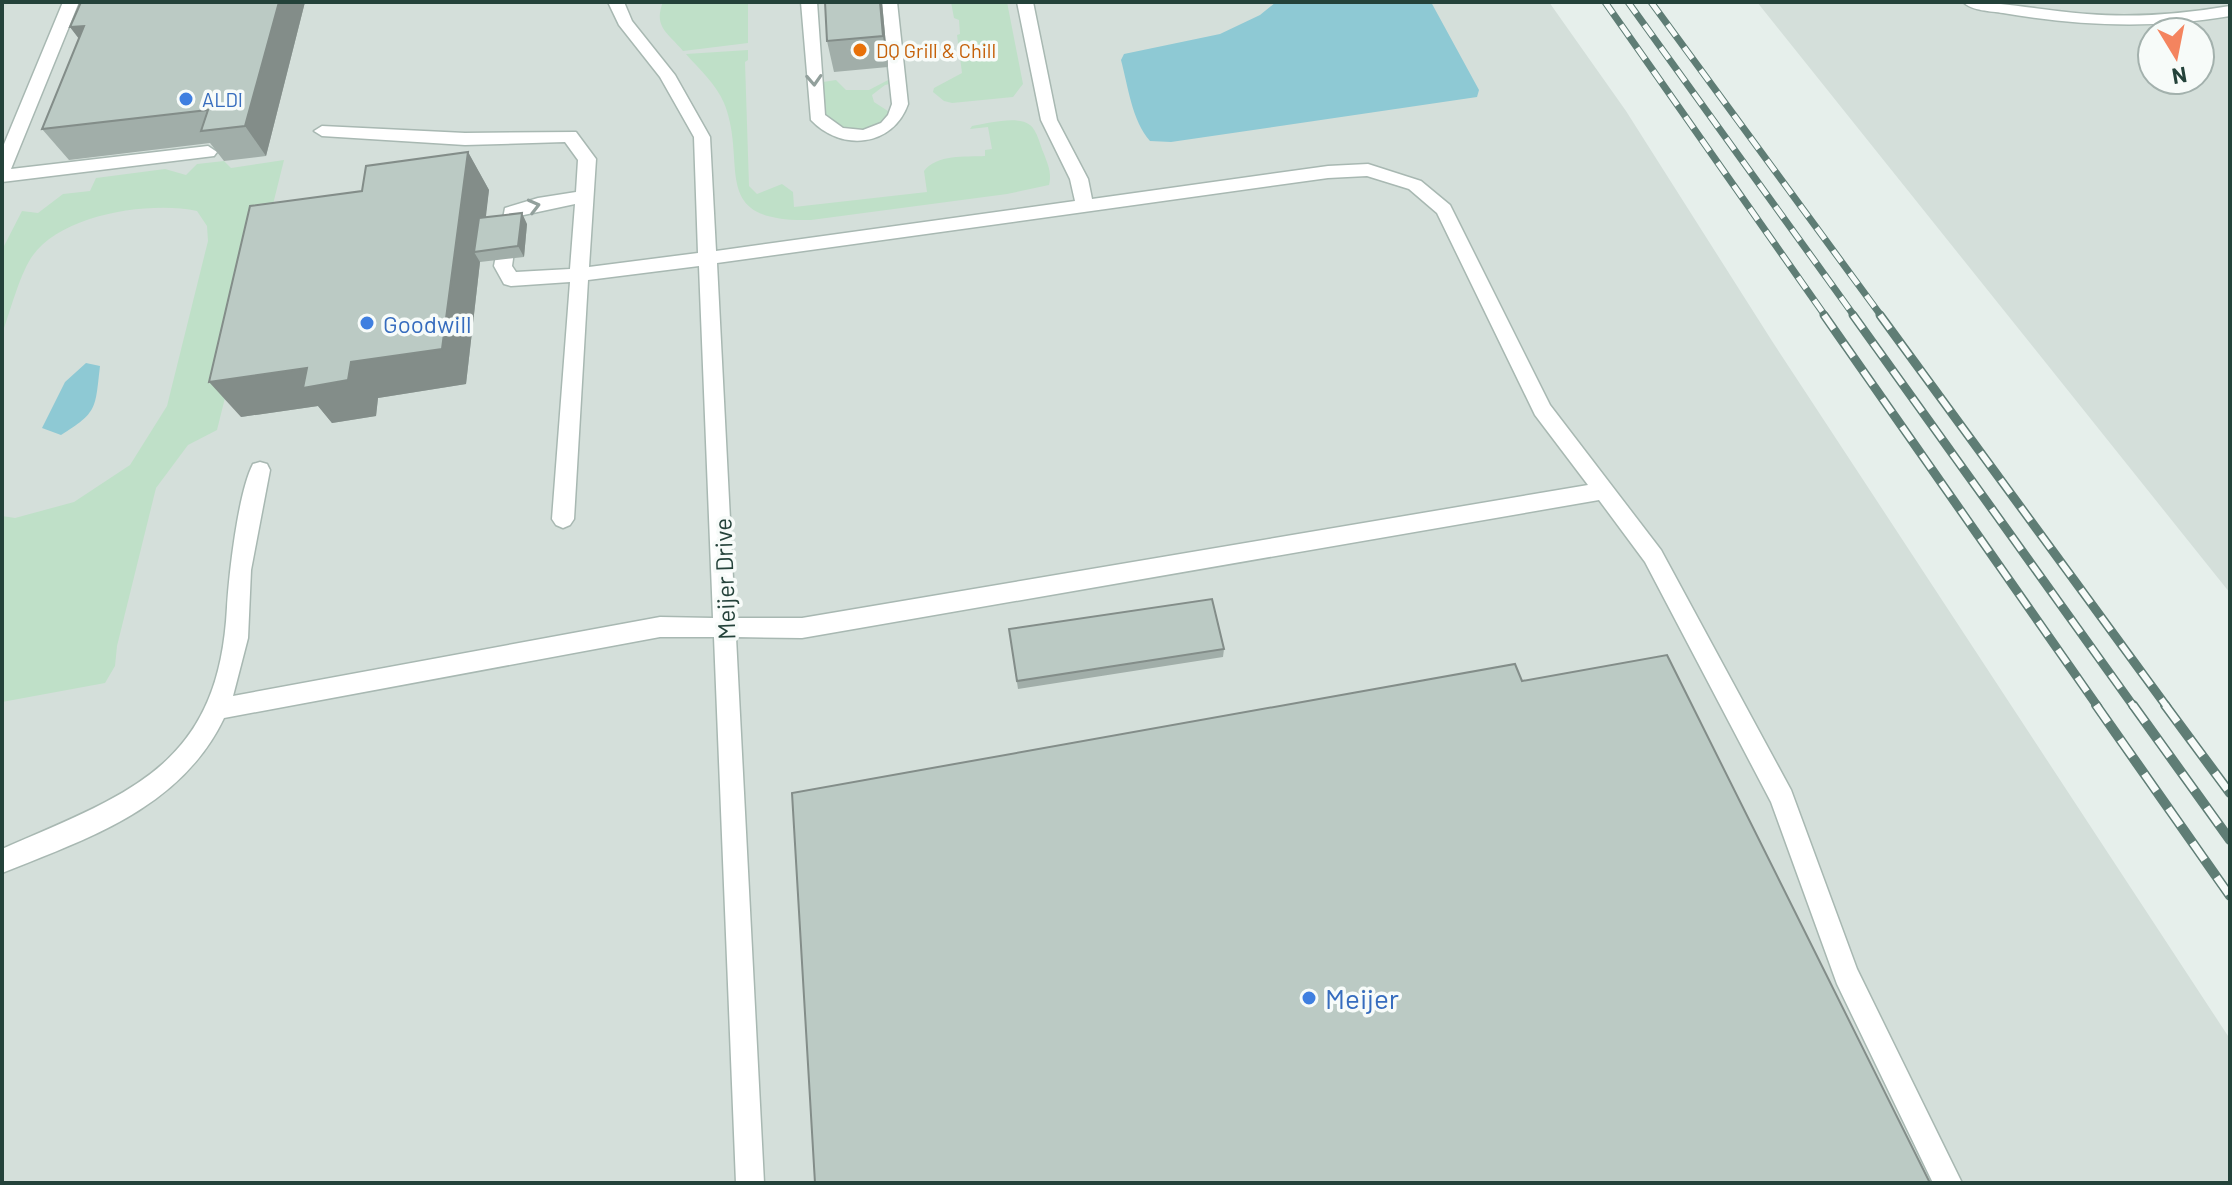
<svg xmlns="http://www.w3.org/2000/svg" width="2232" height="1185" font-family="Barlow,sans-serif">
<rect width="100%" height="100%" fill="#e6efeb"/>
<path fill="#d4dfda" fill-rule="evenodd" d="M 2,2 L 1549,2 L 1626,111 L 1772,341 L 2230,1039 L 2230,1183 L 2,1183 Z
M 1757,2 L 2230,2 L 2230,593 ZM 2152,32 L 2200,32 L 2200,80 L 2152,80 Z"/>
<path fill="#bfe0c8" d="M 663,2 L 748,2 L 748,43 L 683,51 C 668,33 653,27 663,2 Z
M 951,2 L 1007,2 L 1023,84 L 1013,97 L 952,103 L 944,101 L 933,92 L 934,88 L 962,73 L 957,35 L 960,34 L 959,20 L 954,18 Z
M 748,50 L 748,60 L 745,62 L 749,186 L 757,194 L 782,184 L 793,192 L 794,207 L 927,192 L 924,171 C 937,154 965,157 985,156 L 985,150 L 992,149 L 988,127 L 970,129 L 972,126 C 986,124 1018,115 1030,125 C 1037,130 1040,145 1044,154 C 1048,165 1052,173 1049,185 L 1007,194 L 811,220 C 706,223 749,164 724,103 C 716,84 699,69 686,54 Z
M 890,79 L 890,84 L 885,85 L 872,95 L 874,102 L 891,113 C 871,135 846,135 826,116 L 823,82 L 836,80 L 846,90 L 869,90 Z
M 284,160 L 217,430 L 188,445 L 156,488 L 117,646 L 115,666 L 105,683 L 2,702 L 2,516 L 15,518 L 74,502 L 130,465 L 167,406 L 208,241 L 207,226 L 197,211 C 150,201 60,214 31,258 C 19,277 10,312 2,334 L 2,250 L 22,211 L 38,213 L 63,194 L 90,191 L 96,178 L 165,169 L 186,175 L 197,164 L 224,161 L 231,168 Z"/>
<path fill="#8ec9d4" d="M 1276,2 L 1431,2 L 1479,90 L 1477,97 L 1171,142 L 1150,141 C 1132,121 1128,86 1121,60 L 1124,54 L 1220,34 L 1260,15 Z
M 86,363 L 100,366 C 95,409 98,412 61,435 L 42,428 L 65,382 Z"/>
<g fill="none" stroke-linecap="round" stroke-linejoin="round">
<defs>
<path id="service" d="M 63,2 L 79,2 L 11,169 L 208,146 L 217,152 L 214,156 L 2,182 L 2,149 Z
M 608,2 L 624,2 L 632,21 L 675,75 L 710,137 L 716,251 L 1075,201 L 1070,179 L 1041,120 L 1017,2 L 1033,2 L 1057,120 L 1088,179 L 1092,199 L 1328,166 L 1368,164 L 1421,181 L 1450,205 L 1550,405 L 1661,550 L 1791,790 L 1857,969 L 1962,1183 L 1933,1183 L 1837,984 L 1771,802 L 1645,562 L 1599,500 L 802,638 L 736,637 L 764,1183 L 736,1183 L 714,637 L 660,637 L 224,718 C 181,808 89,838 2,873 L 2,849 C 130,793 219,766 227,607 C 229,574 238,493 253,464 L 260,462 L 267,464 L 270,470 L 251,570 L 248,638 L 233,696 L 660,617 L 713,618 L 699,266 L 588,280 L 574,519 L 570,525 L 563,528 L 556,525 L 552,519 L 570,282 L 511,286 L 504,284 L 494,266 L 505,208 L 538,198 L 576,192 L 578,160 L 565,142 L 465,145 L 322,136 L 314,131 L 322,126 L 465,133 L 576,132 L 596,159 L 589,267 L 698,253 L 694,137 L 660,77 L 619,25 ZM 1367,176 L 1409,189 L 1437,213 L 1535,415 L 1588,485 L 802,618 L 735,618 L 717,263 L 1328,178 ZM 575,204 L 570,269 L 516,272 L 512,266 L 519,216 Z
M 801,2 L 817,2 L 825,115 L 843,128 L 863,130 L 881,123 L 888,115 L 892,104 L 881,2 L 897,2 L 908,104 C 893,147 841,152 811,120 Z"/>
<path id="minor" d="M 1963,2 C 2005,2 2045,11 2087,14 C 2136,18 2182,14 2230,6 L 2230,16 C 2153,29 2080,26 2003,13 C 1991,11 1972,11 1963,2 Z"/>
</defs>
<use href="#service" stroke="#a8b8b2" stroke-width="3"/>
<use href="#minor" stroke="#a8b8b2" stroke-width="3"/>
<use href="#service" fill="#fff" fill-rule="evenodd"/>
<use href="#minor" fill="#fff" fill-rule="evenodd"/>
<defs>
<path id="rail-far2" d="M 1605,2 L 1826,317
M 1628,2 L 1855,317
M 1651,2 L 1882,317"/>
<path id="rail-far1" d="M 1824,315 L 2098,707
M 1853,315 L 2134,707
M 1880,315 L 2167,707"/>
<path id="rail" d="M 2096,705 L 2230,896
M 2133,705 L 2230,840
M 2165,705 L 2230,793"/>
</defs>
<use href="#rail-far2" stroke="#5f7d75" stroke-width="7"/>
<use href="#rail-far1" stroke="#5f7d75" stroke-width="9"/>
<use href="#rail" stroke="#5f7d75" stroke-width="10"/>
<use href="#rail-far2" stroke="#f7fbf9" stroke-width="5" stroke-dasharray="14" stroke-linecap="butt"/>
<use href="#rail-far1" stroke="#f7fbf9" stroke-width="6" stroke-dasharray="17" stroke-linecap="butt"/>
<use href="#rail" stroke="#f7fbf9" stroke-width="7" stroke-dasharray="21" stroke-linecap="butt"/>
</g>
<path fill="#a1aea9" d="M 305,2 L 266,156 L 224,161 L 210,143 L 69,160 L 42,129 L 79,39 L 70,27 Z
M 882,2 L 888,67 L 834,72 L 827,41 Z
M 468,152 L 489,190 L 485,218 L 527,224 L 524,257 L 480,262 L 466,384 L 378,398 L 376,416 L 332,423 L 318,406 L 241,417 L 362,191 Z
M 1009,629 L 1224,649 L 1223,657 L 1018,689 Z"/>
<path fill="#838d89" d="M 279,2 L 305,2 L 266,156 L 245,126 Z
M 880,2 L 882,2 L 888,67 L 883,36 Z
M 84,26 L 94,58 L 70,27 Z
M 468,152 L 489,190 L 482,251 L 474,252 L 480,262 L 466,384 L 378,398 L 376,416 L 332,423 L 318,406 L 241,417 L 209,382 L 307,368 Z
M 522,213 L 527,224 L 524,257 L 518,246 Z"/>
<path fill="#bbcac4" stroke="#838d89" stroke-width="2" d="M 81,2 L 279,2 L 245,126 L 201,131 L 208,110 L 42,129 L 84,26 L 70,27 Z
M 825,2 L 880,2 L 883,36 L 827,41 Z
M 468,152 L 442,349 L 351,362 L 348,380 L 303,388 L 307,368 L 209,382 L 250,206 L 362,191 L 366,166 Z
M 522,213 L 518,246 L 474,252 L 479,218 Z
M 1212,599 L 1224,649 L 1017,681 L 1009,629 Z
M 1667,655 L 1930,1183 L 815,1183 L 792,793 L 1515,664 L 1522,681 Z"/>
<defs><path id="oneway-chevron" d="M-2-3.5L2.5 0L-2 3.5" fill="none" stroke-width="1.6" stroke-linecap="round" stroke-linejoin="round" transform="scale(2)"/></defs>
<g stroke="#92a09c">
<use href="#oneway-chevron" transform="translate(814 80) rotate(87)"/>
<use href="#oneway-chevron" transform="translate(534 206) rotate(-14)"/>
</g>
<circle fill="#e8710a" stroke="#f7fbf9" stroke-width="3" cx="860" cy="50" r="8"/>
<g fill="#3f7fe0" stroke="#f7fbf9" stroke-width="3">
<circle cx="186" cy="99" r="8"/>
<circle cx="367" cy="323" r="8"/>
<circle cx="1309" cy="998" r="8"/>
</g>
<g text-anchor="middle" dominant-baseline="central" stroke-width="7" stroke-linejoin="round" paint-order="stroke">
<g font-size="20" fill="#c56008" stroke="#f7fbf9" text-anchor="start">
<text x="876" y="50">DQ Grill &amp; Chill</text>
</g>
<g font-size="20" fill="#366cbe" stroke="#f7fbf9" text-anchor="start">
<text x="202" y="99">ALDI</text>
</g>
<g font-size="24" fill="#366cbe" stroke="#f7fbf9" text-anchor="start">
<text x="383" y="323">Goodwill</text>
</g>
<g font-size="24" fill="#24423a" stroke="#f7fbf9">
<text transform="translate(724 579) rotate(-92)">Meijer Drive</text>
</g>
<g font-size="28" fill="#366cbe" stroke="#f7fbf9" text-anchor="start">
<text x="1325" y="998">Meijer</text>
</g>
</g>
<rect width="2232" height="1185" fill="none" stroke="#24423a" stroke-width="8"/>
<g transform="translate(2176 56) rotate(170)"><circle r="38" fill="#f7fbf9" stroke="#a3b1ad" stroke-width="2"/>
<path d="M0-6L14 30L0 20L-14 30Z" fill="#f4845f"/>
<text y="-12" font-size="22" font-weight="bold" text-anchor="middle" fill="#24423a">N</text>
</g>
</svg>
